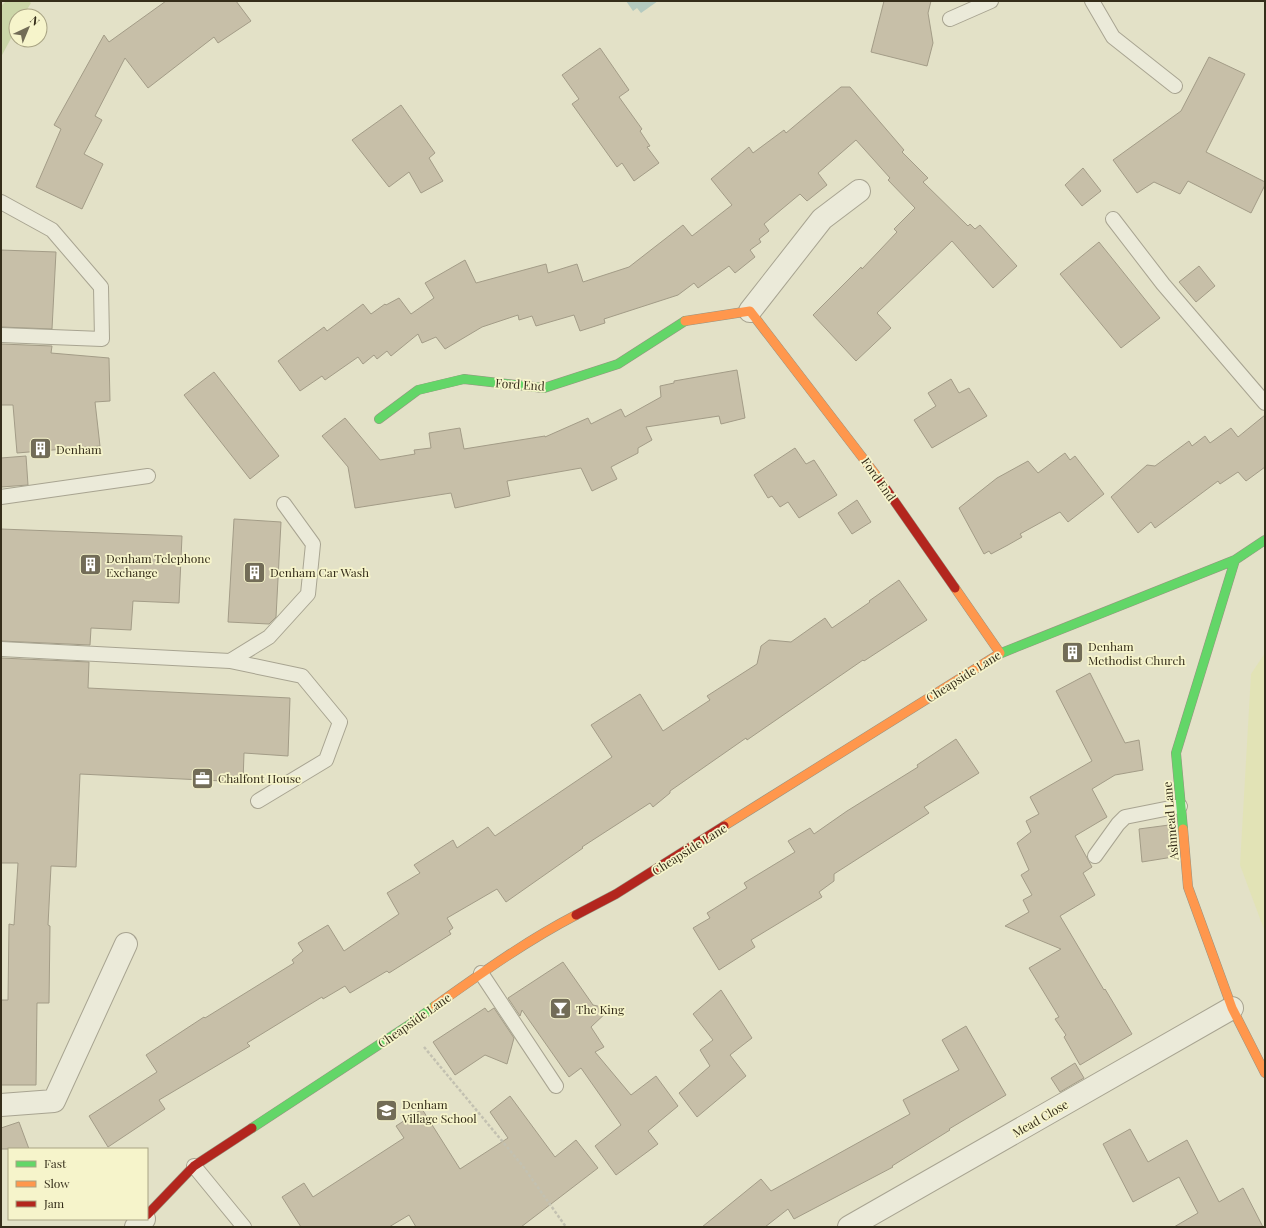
<svg xmlns="http://www.w3.org/2000/svg" width="1266" height="1228" font-family="'Playfair Display',serif">
<rect width="100%" height="100%" fill="#e3e1c7"/>
<path fill="#e2e3b6" d="M 1265,653 L 1265,932 L 1240,865 L 1251,674 Z"/>
<path fill="#cbd6a8" d="M 6,1 L 28,1 L 31,3 L 23,16 L 16,16 L 16,29 L 1,57 L 1,6 Z"/>
<path fill="#b4cac0" d="M 626,1 L 658,1 L 641,13 L 637,8 L 633,11 Z"/>
<path fill="#c7bfa8" stroke="#a39c87" d="M 166,1 L 236,1 L 251,21 L 218,43 L 214,37 L 148,88 L 125,58 L 95,116 L 102,120 L 84,154 L 103,164 L 82,209 L 36,187 L 61,129 L 54,125 L 104,35 L 109,42 Z
M 884,1 L 931,1 L 928,13 L 933,43 L 927,66 L 871,52 Z
M 600,48 L 629,90 L 619,97 L 642,129 L 640,131 L 650,146 L 647,147 L 659,163 L 634,181 L 622,163 L 617,167 L 572,104 L 579,99 L 562,75 Z
M 1209,57 L 1245,74 L 1206,152 L 1265,182 L 1265,185 L 1251,213 L 1188,181 L 1180,194 L 1154,182 L 1137,193 L 1113,160 L 1181,111 Z
M 841,87 L 850,87 L 904,150 L 902,152 L 928,178 L 923,182 L 968,226 L 970,224 L 975,229 L 980,225 L 1017,266 L 993,288 L 952,241 L 877,313 L 891,328 L 856,361 L 813,315 L 861,267 L 862,269 L 897,232 L 894,229 L 915,208 L 888,180 L 890,178 L 856,140 L 818,173 L 827,185 L 807,201 L 800,194 L 764,224 L 769,231 L 759,239 L 761,242 L 750,250 L 755,257 L 735,273 L 729,266 L 698,288 L 694,283 L 678,295 L 604,319 L 605,323 L 580,331 L 574,315 L 536,326 L 532,316 L 519,320 L 518,315 L 482,327 L 445,349 L 436,337 L 422,343 L 418,334 L 391,356 L 387,351 L 377,359 L 374,355 L 363,364 L 358,357 L 325,380 L 322,376 L 300,391 L 278,361 L 324,327 L 327,331 L 363,304 L 371,314 L 385,304 L 386,305 L 399,298 L 411,314 L 434,298 L 425,283 L 465,260 L 476,283 L 546,264 L 548,273 L 577,264 L 583,282 L 629,267 L 683,225 L 692,236 L 732,205 L 711,179 L 749,147 L 753,153 L 784,130 L 786,133 Z
M 401,105 L 435,153 L 429,158 L 443,181 L 421,193 L 409,172 L 389,187 L 352,140 Z
M 1083,168 L 1101,191 L 1082,206 L 1065,185 Z
M 1099,242 L 1160,318 L 1121,348 L 1060,274 Z
M 1,250 L 56,252 L 52,329 L 1,327 Z
M 1199,266 L 1215,286 L 1196,302 L 1179,282 Z
M 1,344 L 52,346 L 51,353 L 109,358 L 110,401 L 95,402 L 100,446 L 17,453 L 13,405 L 1,405 Z
M 737,370 L 745,418 L 721,424 L 719,416 L 646,427 L 652,440 L 638,448 L 638,453 L 611,467 L 617,479 L 592,491 L 581,468 L 507,481 L 510,496 L 455,508 L 451,493 L 355,508 L 348,467 L 322,436 L 345,418 L 380,460 L 415,454 L 414,450 L 431,448 L 429,433 L 460,428 L 464,449 L 545,436 L 545,437 L 588,418 L 591,424 L 621,409 L 625,417 L 661,397 L 660,386 L 674,383 L 674,381 Z
M 214,372 L 279,456 L 250,479 L 184,395 Z
M 951,379 L 959,393 L 969,388 L 987,416 L 932,448 L 914,420 L 936,406 L 928,393 Z
M 1265,415 L 1265,467 L 1246,481 L 1238,472 L 1220,484 L 1218,481 L 1155,528 L 1151,522 L 1138,533 L 1111,497 L 1147,465 L 1155,466 L 1189,441 L 1192,446 L 1205,436 L 1210,443 L 1231,428 L 1238,437 Z
M 795,448 L 806,464 L 814,460 L 837,495 L 799,518 L 788,502 L 780,507 L 772,496 L 768,498 L 754,475 Z
M 1065,453 L 1070,460 L 1075,456 L 1104,494 L 1068,522 L 1060,512 L 1020,534 L 1022,537 L 1008,545 L 991,554 L 989,551 L 984,554 L 959,508 L 997,478 L 1028,461 L 1038,473 Z
M 26,456 L 28,485 L 1,487 L 1,458 Z
M 857,500 L 871,522 L 852,534 L 838,513 Z
M 234,519 L 281,522 L 276,617 L 269,624 L 228,622 Z
M 1,529 L 182,536 L 179,603 L 133,601 L 131,630 L 91,628 L 90,645 L 1,641 Z
M 899,580 L 927,620 L 864,661 L 863,660 L 747,740 L 746,738 L 670,791 L 670,793 L 653,807 L 650,803 L 582,847 L 583,848 L 506,902 L 497,889 L 447,918 L 453,928 L 449,931 L 451,934 L 389,973 L 387,971 L 350,993 L 345,986 L 323,999 L 322,997 L 247,1043 L 250,1046 L 159,1100 L 165,1109 L 108,1147 L 89,1116 L 157,1072 L 146,1055 L 204,1017 L 205,1018 L 294,963 L 292,960 L 303,951 L 298,943 L 328,925 L 344,951 L 399,914 L 387,893 L 420,873 L 414,865 L 453,840 L 457,848 L 488,827 L 495,836 L 612,757 L 591,725 L 640,694 L 663,731 L 710,700 L 707,696 L 757,664 L 761,646 L 769,640 L 791,642 L 825,618 L 832,628 L 870,602 L 869,601 Z
M 1,658 L 89,662 L 88,688 L 290,698 L 288,756 L 244,753 L 243,782 L 80,774 L 76,867 L 51,866 L 48,925 L 50,926 L 49,1003 L 37,1003 L 36,1085 L 1,1085 L 1,1000 L 8,1000 L 9,924 L 14,925 L 18,863 L 1,863 Z
M 1090,673 L 1125,743 L 1139,740 L 1143,770 L 1115,775 L 1092,789 L 1107,817 L 1075,836 L 1092,867 L 1083,873 L 1095,895 L 1060,916 L 1104,990 L 1105,989 L 1132,1034 L 1080,1065 L 1064,1037 L 1066,1035 L 1055,1019 L 1059,1017 L 1029,968 L 1061,949 L 1005,926 L 1029,912 L 1023,900 L 1032,895 L 1021,875 L 1029,870 L 1017,843 L 1031,832 L 1026,821 L 1039,814 L 1030,797 L 1092,761 L 1056,691 Z
M 956,739 L 979,773 L 924,807 L 929,813 L 834,874 L 834,881 L 819,892 L 822,897 L 751,940 L 755,947 L 719,970 L 693,928 L 710,918 L 707,913 L 747,888 L 744,883 L 795,852 L 788,841 L 810,828 L 814,834 L 847,811 L 918,767 L 917,765 Z
M 1169,825 L 1173,857 L 1142,862 L 1139,829 Z
M 563,962 L 593,1005 L 610,1009 L 591,1027 L 604,1047 L 595,1052 L 631,1095 L 656,1076 L 678,1106 L 648,1131 L 658,1144 L 616,1175 L 595,1146 L 621,1125 L 581,1068 L 569,1077 L 522,1010 L 520,1016 L 508,998 Z
M 721,990 L 752,1038 L 730,1055 L 746,1076 L 697,1117 L 679,1093 L 710,1066 L 700,1050 L 713,1040 L 693,1014 Z
M 485,1008 L 488,1012 L 494,1008 L 514,1038 L 507,1064 L 485,1055 L 455,1075 L 433,1042 Z
M 966,1026 L 1006,1095 L 949,1129 L 950,1130 L 892,1166 L 893,1167 L 794,1219 L 788,1209 L 765,1227 L 702,1227 L 761,1179 L 771,1191 L 910,1114 L 903,1100 L 959,1070 L 942,1040 Z
M 1075,1063 L 1084,1078 L 1060,1092 L 1051,1078 Z
M 510,1096 L 555,1157 L 576,1140 L 598,1168 L 521,1227 L 416,1227 L 409,1215 L 389,1227 L 301,1227 L 282,1197 L 304,1183 L 313,1197 L 404,1138 L 396,1126 L 422,1109 L 460,1169 L 508,1138 L 490,1112 Z
M 19,1122 L 29,1149 L 1,1149 L 1,1128 Z
M 1130,1129 L 1148,1162 L 1187,1140 L 1219,1202 L 1243,1188 L 1263,1227 L 1174,1227 L 1198,1213 L 1179,1177 L 1133,1202 L 1103,1144 Z"/>
<g fill="none" stroke-linecap="round" stroke-linejoin="round">
<defs>
<path id="lane" d="M 1092,1 L 1113,37 L 1175,86
M 950,19 L 991,1
M 1,202 L 52,230 L 101,287 L 102,339 L 1,335
M 1113,219 L 1163,284 L 1265,403
M 1,497 L 148,476
M 1,649 L 230,661 L 269,637 L 308,594 L 313,544 L 284,504
M 230,661 L 302,676 L 340,722 L 326,760 L 258,801
M 1095,856 L 1118,824 L 1125,817 L 1180,806
M 481,973 L 556,1086
M 194,1166 L 244,1227"/>
<path id="street" d="M 750,311 L 822,219 L 859,191
M 1,1105 L 54,1101 L 126,944
M 136,1227 L 144,1219
M 849,1227 L 1232,1008"/>
<path id="fast" d="M 379,419 L 418,390 L 464,379 L 544,388 L 618,364 L 685,321
M 999,654 L 1235,560 L 1265,540
M 1183,829 L 1176,753 L 1235,560
M 252,1128 L 409,1025 L 435,1006"/>
<path id="slow" d="M 685,321 L 750,311 L 879,479
M 955,588 L 1000,653
M 724,826 L 999,654
M 1183,829 L 1188,887 L 1232,1008 L 1265,1073
M 435,1006 C 480,974 526,941 576,915"/>
<path id="jam" d="M 879,479 L 955,588
M 576,915 L 616,894 L 724,826
M 147,1215 L 194,1166 L 252,1128"/>
</defs>
<use href="#lane" stroke="#a8a491" stroke-width="16"/>
<use href="#street" stroke="#a8a491" stroke-width="24"/>
<use href="#fast" stroke="#979381" stroke-width="10"/>
<use href="#slow" stroke="#979381" stroke-width="10"/>
<use href="#jam" stroke="#979381" stroke-width="10"/>
<path stroke="#c3c1b1" stroke-width="2.5" stroke-dasharray="3 2" stroke-linecap="butt" d="M 424,1047 L 522,1165 L 566,1227"/>
<use href="#lane" stroke="#ebead9" stroke-width="14"/>
<use href="#street" stroke="#ebead9" stroke-width="22"/>
<use href="#fast" stroke="#63d668" stroke-width="9"/>
<use href="#slow" stroke="#ff974d" stroke-width="9"/>
<use href="#jam" stroke="#b3261e" stroke-width="9"/>
</g>
<defs>
<symbol id="building-square" viewBox="-11 -11 22 22"><rect x="-9" y="-9" width="18" height="18" rx="4" fill="#726c57" stroke="#f6f4cb"/><path d="M-4-6H4V6H1V3H-1V6H-4ZM-2.5-4.3h1.7v1.8h-1.7ZM.8-4.3h1.7v1.8H.8ZM-2.5-1h1.7V.8h-1.7ZM.8-1h1.7V.8H.8Z" fill="#fff"/></symbol>
<symbol id="office-square" viewBox="-11 -11 22 22"><rect x="-9" y="-9" width="18" height="18" rx="4" fill="#726c57" stroke="#f6f4cb"/><path d="M-6-3h4V-5.5h4V-3h4V5H-6ZM-1-4.5V-3h2v-1.5ZM-6 0V1H6V0Z" fill="#fff"/></symbol>
<symbol id="bar-square" viewBox="-11 -11 22 22"><rect x="-9" y="-9" width="18" height="18" rx="4" fill="#726c57" stroke="#f6f4cb"/><path d="M-6-5H6L.8 .8V4.5H3.5V6h-7V4.5H-.8V.8Z" fill="#fff"/></symbol>
<symbol id="school-square" viewBox="-11 -11 22 22"><rect x="-9" y="-9" width="18" height="18" rx="4" fill="#726c57" stroke="#f6f4cb"/><path d="M0-5L7-2L0 1L-7-2ZM-4 1L0 2.5L4 1V4Q0 6-4 4Z" fill="#fff"/></symbol>
</defs>
<g fill-rule="evenodd">
<use href="#building-square" x="28" y="436" width="25" height="25"/>
<use href="#building-square" x="78" y="552" width="25" height="25"/>
<use href="#building-square" x="242" y="560" width="25" height="25"/>
<use href="#building-square" x="1060" y="640" width="25" height="25"/>
<use href="#office-square" x="190" y="766" width="25" height="25"/>
<use href="#bar-square" x="548" y="996" width="25" height="25"/>
<use href="#school-square" x="374" y="1098" width="25" height="25"/>
</g>
<g text-anchor="middle" dominant-baseline="central" stroke-width="3.5" stroke-linejoin="round" paint-order="stroke">
<g font-size="12" fill="#352d1a" stroke="#f6f4cb">
<text transform="translate(520 384) rotate(4)">Ford End</text>
<text transform="translate(879 479) rotate(55)">Ford End</text>
<text transform="translate(963 676) rotate(-32)">Cheapside Lane</text>
<text transform="translate(1170 821) rotate(-95)">Ashmead Lane</text>
<text transform="translate(689 849) rotate(-32)">Cheapside Lane</text>
<text transform="translate(414 1020) rotate(-35)">Cheapside Lane</text>
<text transform="translate(1040 1118) rotate(-30)">Mead Close</text>
</g>
<g font-size="12" fill="#352d1a" stroke="#f6f4cb" text-anchor="start">
<text x="56" y="449">Denham</text>
<text x="106" y="558">Denham Telephone<tspan x="106" dy="14">Exchange</tspan></text>
<text x="270" y="572">Denham Car Wash</text>
<text x="1088" y="646">Denham<tspan x="1088" dy="14">Methodist Church</tspan></text>
<text x="218" y="778">Chalfont House</text>
<text x="576" y="1009">The King</text>
<text x="402" y="1104">Denham<tspan x="402" dy="14">Village School</tspan></text>
</g>
</g>
<rect width="1266" height="1228" fill="none" stroke="#352d1a" stroke-width="4"/>
<rect x="8" y="1148" width="140" height="72" fill="#f6f4cb" stroke="#a9a484"/>
<rect x="16" y="1161" width="20" height="6" fill="#63d668" stroke="#a9a484"/>
<text x="44" y="1168" font-size="12" fill="#352d1a">Fast</text>
<rect x="16" y="1181" width="20" height="6" fill="#ff974d" stroke="#a9a484"/>
<text x="44" y="1188" font-size="12" fill="#352d1a">Slow</text>
<rect x="16" y="1201" width="20" height="6" fill="#b3261e" stroke="#a9a484"/>
<text x="44" y="1208" font-size="12" fill="#352d1a">Jam</text>
<g transform="translate(28 28) rotate(44)"><circle r="19" fill="#f6f4cb" stroke="#a9a484"/>
<path d="M0-3L7 15L0 10L-7 15Z" fill="#726c57"/>
<text y="-6" font-size="11" font-weight="bold" text-anchor="middle" fill="#352d1a">N</text>
</g>
</svg>
